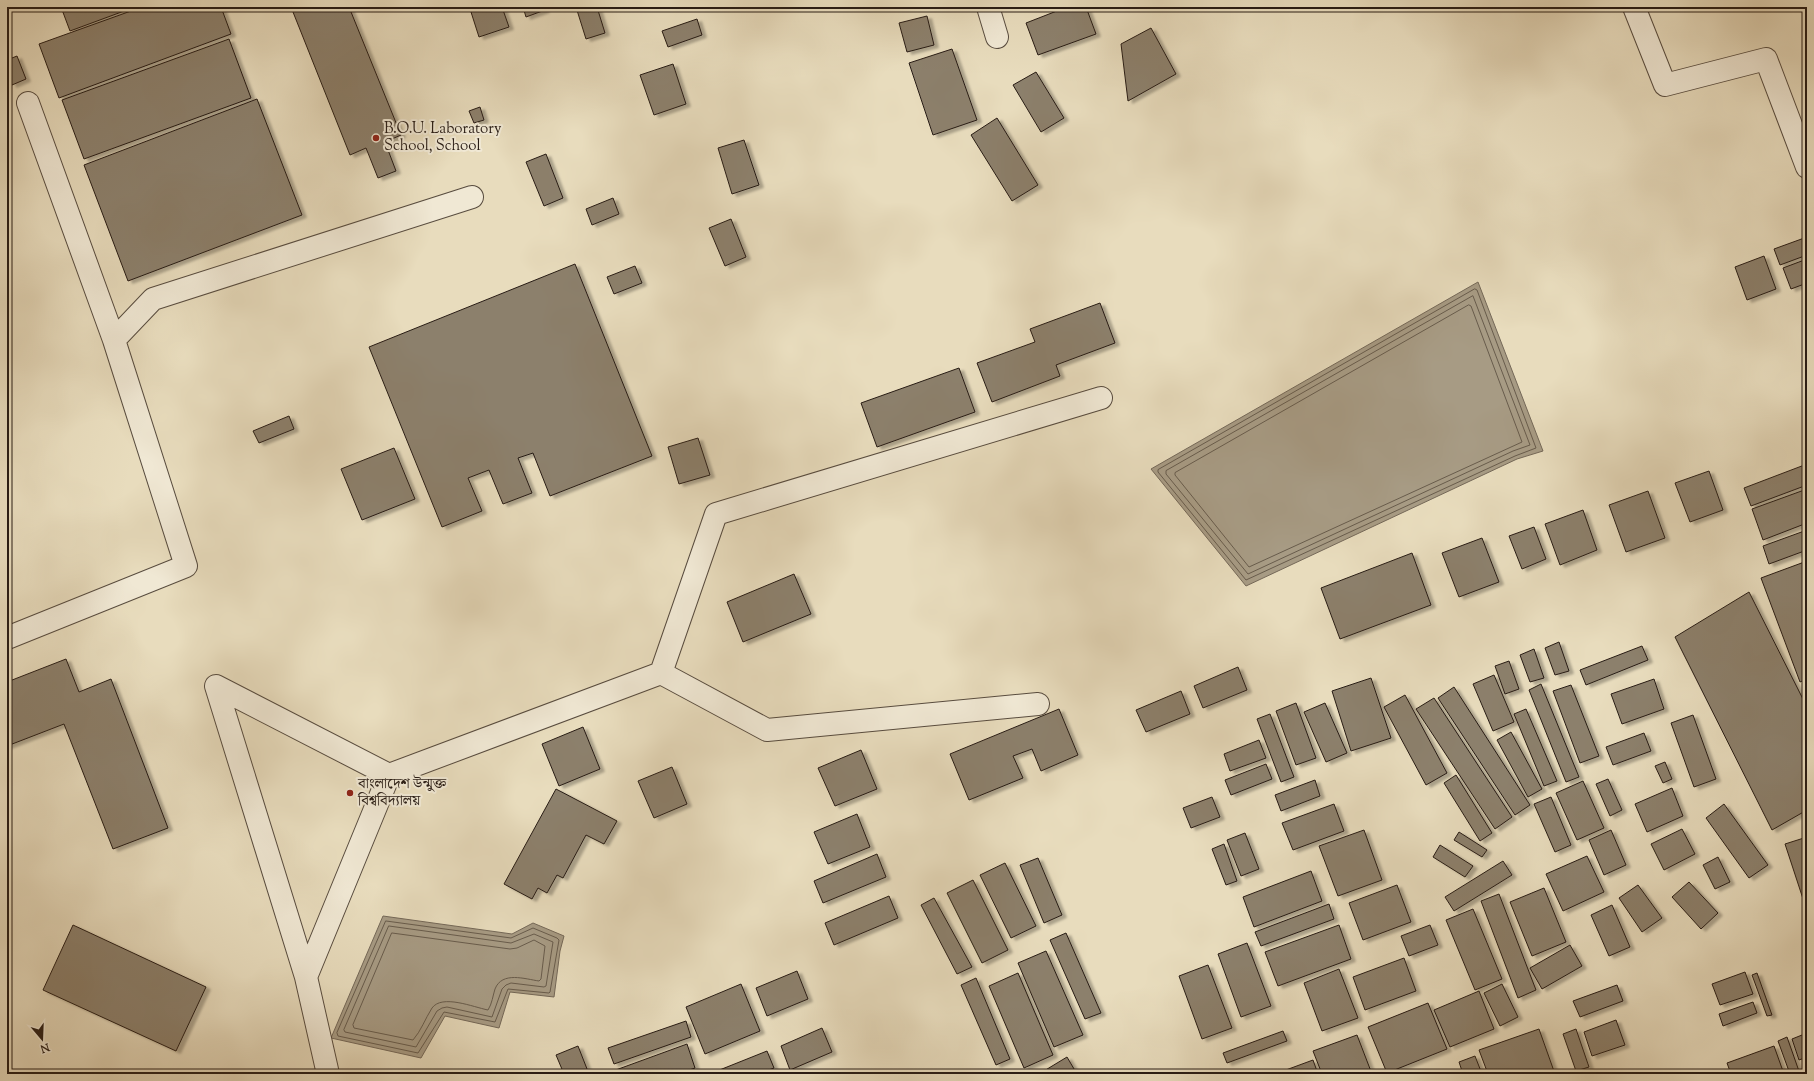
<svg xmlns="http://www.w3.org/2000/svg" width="1814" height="1081" font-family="'Sorts Mill Goudy','Noto Serif Bengali',serif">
<defs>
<filter id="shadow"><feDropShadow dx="4.5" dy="2.5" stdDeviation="1" flood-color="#0004"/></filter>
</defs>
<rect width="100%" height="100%" fill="#e8dcbd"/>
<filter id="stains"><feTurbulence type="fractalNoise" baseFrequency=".005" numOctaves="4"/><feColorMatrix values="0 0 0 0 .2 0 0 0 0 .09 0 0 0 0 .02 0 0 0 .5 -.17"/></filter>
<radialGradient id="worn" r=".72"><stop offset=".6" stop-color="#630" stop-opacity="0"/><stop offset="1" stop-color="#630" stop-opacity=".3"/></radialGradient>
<path fill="#a79b84" stroke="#746858" d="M 1478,282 L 1543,451 L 1517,459 L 1246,586 L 1151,469 Z
M 383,916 L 512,934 L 533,923 L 564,936 L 560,951 L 554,997 L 510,992 L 499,1028 L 445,1016 L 421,1058 L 331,1038 Z"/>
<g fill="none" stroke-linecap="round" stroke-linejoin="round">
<path stroke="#685c4c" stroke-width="1" d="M 1475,289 L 1477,290 L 1536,448 L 1515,456 L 1246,580 L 1158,472 L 1158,470 Z
M 1473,296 L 1530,445 L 1513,451 L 1248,574 L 1166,474 L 1166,471 Z
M 1469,305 L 1471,306 L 1522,442 L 1249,567 L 1175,475 L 1175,473 Z
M 386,921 L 511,938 L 533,928 L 557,938 L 559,940 L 550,992 L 549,993 L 508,989 L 495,1022 L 444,1012 L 418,1053 L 338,1036 L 337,1033 Z
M 389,926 L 511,943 L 534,934 L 553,942 L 546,986 L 544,987 L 511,983 L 506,985 L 502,989 L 492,1017 L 447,1007 L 442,1008 L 437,1011 L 416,1047 L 345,1032 L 344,1030 Z
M 392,933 L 510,949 L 517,948 L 534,940 L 545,946 L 541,979 L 539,981 C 525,979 502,971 495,989 C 493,995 492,1004 488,1010 C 473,1007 442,994 432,1008 C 425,1019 421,1031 413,1040 L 354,1028 L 353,1025 Z"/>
</g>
<path fill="#8c806c" stroke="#281c15" filter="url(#shadow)" d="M 61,7 L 135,7 L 70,31 Z
M 142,7 L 221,7 L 231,34 L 59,98 L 39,44 Z
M 291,7 L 349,7 L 401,135 L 385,142 L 396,171 L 378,178 L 366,148 L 350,155 Z
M 486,7 L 502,7 L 509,27 L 479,37 L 471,12 Z
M 523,7 L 544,7 L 545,10 L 526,17 Z
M 576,7 L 597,7 L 605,33 L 586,39 Z
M 1067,7 L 1086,7 L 1096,34 L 1038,55 L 1026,23 Z
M 927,16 L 934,45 L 907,52 L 899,23 Z
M 697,19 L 702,35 L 668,47 L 662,31 Z
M 1151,28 L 1176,74 L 1128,101 L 1121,44 Z
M 229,39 L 251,98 L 84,159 L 62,100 Z
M 952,49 L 977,120 L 933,135 L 909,63 Z
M 17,56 L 26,79 L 12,85 L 7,72 L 7,60 Z
M 673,64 L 686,104 L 654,115 L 640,75 Z
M 1036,72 L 1064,118 L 1041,132 L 1013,85 Z
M 257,99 L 302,215 L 128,281 L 84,165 Z
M 480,107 L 484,120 L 474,123 L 469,111 Z
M 997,118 L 1038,185 L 1012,201 L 971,135 Z
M 744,140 L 759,185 L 732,194 L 718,148 Z
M 546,154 L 563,198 L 544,206 L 526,162 Z
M 613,198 L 619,214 L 592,225 L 586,209 Z
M 731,219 L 746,257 L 725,266 L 709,228 Z
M 1807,237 L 1807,255 L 1780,265 L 1774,249 Z
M 1764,256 L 1776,289 L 1747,300 L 1735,267 Z
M 1807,259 L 1807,283 L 1791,289 L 1783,268 Z
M 575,264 L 652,456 L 550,496 L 533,453 L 518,458 L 532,493 L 503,504 L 489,470 L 468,478 L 482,511 L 442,527 L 369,347 Z
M 635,266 L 642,283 L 614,294 L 607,277 Z
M 1100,303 L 1115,343 L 1056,365 L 1060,376 L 992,402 L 977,363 L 1035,342 L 1030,329 Z
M 959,368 L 975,412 L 877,447 L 861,403 Z
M 289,416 L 294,429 L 259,443 L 253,431 Z
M 698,438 L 710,475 L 679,484 L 668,447 Z
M 394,448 L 415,499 L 362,520 L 341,469 Z
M 1807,464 L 1807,485 L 1751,506 L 1744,488 Z
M 1709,471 L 1723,510 L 1690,522 L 1675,483 Z
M 1807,489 L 1807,523 L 1763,540 L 1752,509 Z
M 1648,491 L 1665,538 L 1626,552 L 1609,505 Z
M 1583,510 L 1597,550 L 1560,565 L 1545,524 Z
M 1534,527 L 1546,559 L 1522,569 L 1509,536 Z
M 1807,530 L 1807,550 L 1769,564 L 1763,546 Z
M 1482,538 L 1499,582 L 1459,597 L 1442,553 Z
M 1412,553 L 1431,605 L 1340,639 L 1321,588 Z
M 1807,561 L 1807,679 L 1800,682 L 1761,578 Z
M 794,574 L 811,614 L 743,642 L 727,602 Z
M 1749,592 L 1807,707 L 1807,810 L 1772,830 L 1675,637 Z
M 1559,642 L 1569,671 L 1555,675 L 1545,648 Z
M 1642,646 L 1648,660 L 1586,685 L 1580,670 Z
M 1534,649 L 1544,678 L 1530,682 L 1520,655 Z
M 66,659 L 79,692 L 111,679 L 168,828 L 113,849 L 64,724 L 7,746 L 7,682 Z
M 1509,661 L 1519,689 L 1505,694 L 1495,666 Z
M 1238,667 L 1247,690 L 1203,708 L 1194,686 Z
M 1494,675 L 1514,722 L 1493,731 L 1473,684 Z
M 1371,678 L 1391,738 L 1351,751 L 1332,691 Z
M 1654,679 L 1664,709 L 1622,724 L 1611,694 Z
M 1541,684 L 1579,777 L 1566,782 L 1529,690 Z
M 1571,685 L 1599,756 L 1580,763 L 1553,691 Z
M 1454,687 L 1530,805 L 1515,815 L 1438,698 Z
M 1181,691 L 1190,714 L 1146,732 L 1136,710 Z
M 1405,695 L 1447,773 L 1426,785 L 1384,707 Z
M 1434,698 L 1512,817 L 1495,829 L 1416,709 Z
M 1296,703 L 1316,758 L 1296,765 L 1276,711 Z
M 1325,703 L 1347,753 L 1326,762 L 1304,712 Z
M 1059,709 L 1078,755 L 1041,771 L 1032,749 L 1013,756 L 1023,778 L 969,800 L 950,754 Z
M 1526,709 L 1557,781 L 1544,786 L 1514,714 Z
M 1270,714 L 1294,777 L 1281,782 L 1257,719 Z
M 1693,715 L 1716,779 L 1694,787 L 1671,723 Z
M 583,727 L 600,769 L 559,786 L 542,744 Z
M 1511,732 L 1542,789 L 1528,797 L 1497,740 Z
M 1644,733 L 1651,751 L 1613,765 L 1606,747 Z
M 1259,740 L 1266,758 L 1230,771 L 1224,754 Z
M 861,750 L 877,789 L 835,806 L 818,768 Z
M 1665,762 L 1672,779 L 1663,783 L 1655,766 Z
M 1266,764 L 1272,779 L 1231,795 L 1225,780 Z
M 672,767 L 687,804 L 654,818 L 638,781 Z
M 1456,775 L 1492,833 L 1480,841 L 1444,783 Z
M 1608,779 L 1622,810 L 1610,816 L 1596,784 Z
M 1315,780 L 1320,796 L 1281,811 L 1275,795 Z
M 1583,781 L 1604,828 L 1577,840 L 1556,793 Z
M 1672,788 L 1683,816 L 1647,832 L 1635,804 Z
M 556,789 L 617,821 L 604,844 L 586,835 L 563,878 L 557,875 L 547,893 L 538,888 L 532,899 L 504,884 Z
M 1212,797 L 1220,817 L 1191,828 L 1183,808 Z
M 1551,797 L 1571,845 L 1555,852 L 1534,804 Z
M 1334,804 L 1344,831 L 1293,850 L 1282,823 Z
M 1724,804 L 1768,865 L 1749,878 L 1706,818 Z
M 857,814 L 870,847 L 828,864 L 814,832 Z
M 1682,829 L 1695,854 L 1664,870 L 1651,844 Z
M 1364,830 L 1382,880 L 1338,896 L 1319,846 Z
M 1611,830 L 1626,865 L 1604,875 L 1589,840 Z
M 1459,832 L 1487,850 L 1482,857 L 1454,840 Z
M 1245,833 L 1259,869 L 1241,876 L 1227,840 Z
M 1807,837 L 1807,911 L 1785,844 Z
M 1224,844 L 1237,881 L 1226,885 L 1212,849 Z
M 1440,845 L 1473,866 L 1465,877 L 1433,857 Z
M 877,854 L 886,877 L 823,903 L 814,881 Z
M 1587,856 L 1604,892 L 1563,911 L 1546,874 Z
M 1718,857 L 1730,882 L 1715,889 L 1703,865 Z
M 1038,858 L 1062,915 L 1044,923 L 1020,865 Z
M 1503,861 L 1512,875 L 1454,911 L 1445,897 Z
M 1005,863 L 1036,926 L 1011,938 L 980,875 Z
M 1311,871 L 1322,901 L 1254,927 L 1243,897 Z
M 973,880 L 1008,950 L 982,963 L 947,893 Z
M 1689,882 L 1718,913 L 1701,929 L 1672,897 Z
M 1397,885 L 1411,922 L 1363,940 L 1349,903 Z
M 1638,885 L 1662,918 L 1642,932 L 1619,898 Z
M 1544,888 L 1566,942 L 1532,956 L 1510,902 Z
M 1499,894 L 1536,990 L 1518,998 L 1481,901 Z
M 889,896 L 898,918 L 834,945 L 825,923 Z
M 934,898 L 972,967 L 957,974 L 921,905 Z
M 1329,904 L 1334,919 L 1261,946 L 1255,932 Z
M 1612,905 L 1630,947 L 1609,956 L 1591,915 Z
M 1473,909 L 1502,979 L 1475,990 L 1446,920 Z
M 73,925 L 206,987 L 176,1051 L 43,990 Z
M 1339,925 L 1351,959 L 1278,986 L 1265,952 Z
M 1430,925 L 1438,945 L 1409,956 L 1401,936 Z
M 1066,933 L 1101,1013 L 1085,1019 L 1050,940 Z
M 1247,943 L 1271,1006 L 1241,1017 L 1218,954 Z
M 1570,945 L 1582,966 L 1542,989 L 1530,968 Z
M 1046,951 L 1083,1035 L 1054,1047 L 1018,963 Z
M 1404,958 L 1416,991 L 1365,1010 L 1353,977 Z
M 1208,965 L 1232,1028 L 1202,1039 L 1179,976 Z
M 1339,969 L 1358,1018 L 1322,1031 L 1304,983 Z
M 797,971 L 808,999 L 767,1016 L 756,988 Z
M 1745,972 L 1753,994 L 1720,1005 L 1712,984 Z
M 1018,973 L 1053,1055 L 1024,1068 L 989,986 Z
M 1757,973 L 1772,1015 L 1767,1016 L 1752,975 Z
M 976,978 L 1010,1059 L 996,1065 L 961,985 Z
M 741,984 L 760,1031 L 705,1054 L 686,1007 Z
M 1502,984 L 1518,1017 L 1500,1026 L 1484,993 Z
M 1617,985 L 1623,1001 L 1580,1017 L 1573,1001 Z
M 1479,991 L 1494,1029 L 1450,1047 L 1434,1010 Z
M 1753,1002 L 1757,1013 L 1723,1026 L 1719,1014 Z
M 1428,1003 L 1447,1049 L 1387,1073 L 1368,1027 Z
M 1616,1020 L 1625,1045 L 1592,1056 L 1584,1032 Z
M 686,1021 L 691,1037 L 614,1064 L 608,1048 Z
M 822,1028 L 832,1052 L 790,1070 L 781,1046 Z
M 1539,1029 L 1555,1074 L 1488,1074 L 1479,1050 Z
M 1576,1029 L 1589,1067 L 1576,1071 L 1563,1034 Z
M 1283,1031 L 1287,1041 L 1227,1063 L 1223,1053 Z
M 1807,1033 L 1807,1057 L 1799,1060 L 1792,1039 Z
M 1357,1035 L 1372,1074 L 1322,1074 L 1313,1051 Z
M 1787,1037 L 1800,1074 L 1790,1074 L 1778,1041 Z
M 687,1044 L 695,1068 L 678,1074 L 614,1074 L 613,1071 Z
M 578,1046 L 589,1074 L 564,1074 L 556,1055 Z
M 1774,1046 L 1784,1074 L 1731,1074 L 1727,1063 Z
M 767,1051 L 774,1068 L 758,1074 L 718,1074 L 717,1071 Z
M 1475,1056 L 1482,1074 L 1463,1074 L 1459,1062 Z
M 1067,1057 L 1077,1074 L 1039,1074 Z
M 1313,1060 L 1318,1074 L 1275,1074 Z"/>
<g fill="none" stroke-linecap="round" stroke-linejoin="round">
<defs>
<path id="minor" d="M 988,7 L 997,37
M 1634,7 L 1665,85 L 1766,59 L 1807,167
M 114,340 L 153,299 L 472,197
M 7,638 L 186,566 L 114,340 L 28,103
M 661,673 L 716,514 L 1101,398
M 306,977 L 389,775
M 328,1074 L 306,977 L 216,686 L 389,775 L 661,673 L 767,730 L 1038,704"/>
</defs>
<use href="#minor" stroke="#584c3f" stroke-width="24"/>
<use href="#minor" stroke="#f0e8d4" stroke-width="22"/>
</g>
<g fill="#8f2418" stroke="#f0e8d4" stroke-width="1.5">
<circle cx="376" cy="138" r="4"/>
<circle cx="350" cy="793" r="4"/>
</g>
<g text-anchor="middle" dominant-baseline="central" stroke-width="4" stroke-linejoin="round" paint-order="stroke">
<g font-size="15" fill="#281c15" stroke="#f0e8d4" text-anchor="start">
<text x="384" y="129">B.O.U. Laboratory<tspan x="384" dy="17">School, School</tspan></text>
<text x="358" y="784">বাংলাদেশ উন্মুক্ত<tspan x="358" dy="17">বিশ্ববিদ্যালয়</tspan></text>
</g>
</g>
<rect width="1814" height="1081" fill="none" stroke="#e8dcbd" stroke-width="24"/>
<rect x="8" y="8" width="1798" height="1065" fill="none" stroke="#281c15" stroke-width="2"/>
<rect x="12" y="12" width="1790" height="1057" fill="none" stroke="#281c15"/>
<g transform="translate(42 1039) rotate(161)" stroke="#f0e8d4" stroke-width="3" paint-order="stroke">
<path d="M0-3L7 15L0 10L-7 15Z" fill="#281c15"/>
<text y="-6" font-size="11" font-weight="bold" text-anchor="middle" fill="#281c15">N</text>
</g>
<rect width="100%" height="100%" filter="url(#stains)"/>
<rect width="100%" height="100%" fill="url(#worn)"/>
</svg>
